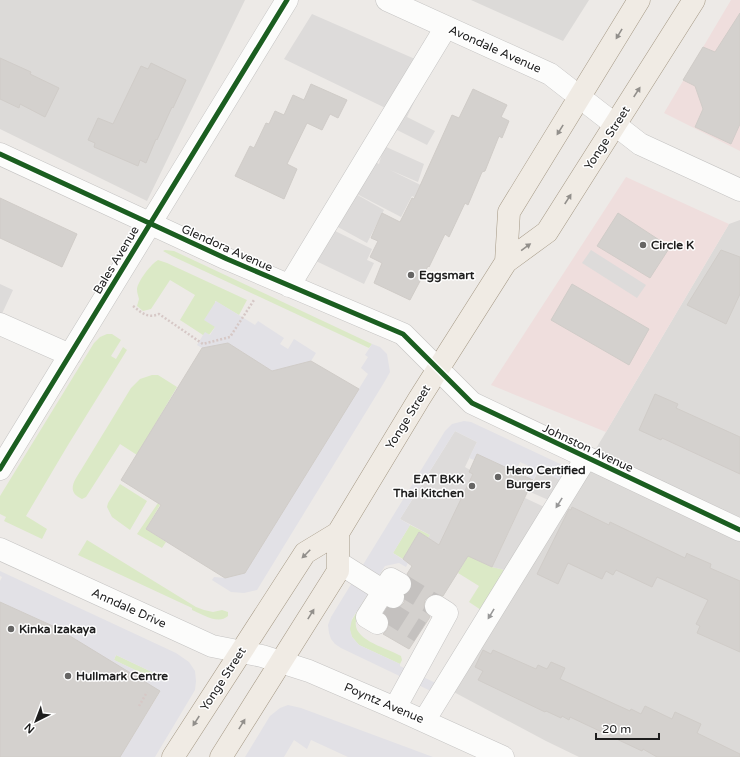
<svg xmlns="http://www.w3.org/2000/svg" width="740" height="757" font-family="'Varela Round',sans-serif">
<rect width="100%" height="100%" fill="#edeae7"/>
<path fill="#dcdad8" d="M 0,0 L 245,0 L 147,201 L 0,129 Z
M 471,0 L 589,0 L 563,41 Z
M 740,220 L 740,757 L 579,757 L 546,741 L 450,690 L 606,432 L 729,224 Z"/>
<path fill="#efdedd" d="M 731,0 L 740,0 L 740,151 L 664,113 Z
M 626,177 L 729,224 L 606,432 L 491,385 Z"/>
<path fill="#dbe9c6" d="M 165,250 L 174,251 L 372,344 L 369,348 L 172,256 L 163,251 Z
M 158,260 L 167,263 L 247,300 L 239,315 L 215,301 L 215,327 L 209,335 L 203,335 L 180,320 L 195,295 L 170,280 L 151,309 L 143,311 L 137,306 L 139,299 C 138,295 137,293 137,289 C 138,281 151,264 158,260 Z
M 107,334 L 112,334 L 121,340 L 111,356 L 116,359 L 123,347 L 127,350 L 68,445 L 26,516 L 47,529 L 42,539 L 4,521 L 6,517 L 0,514 L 0,496 L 94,343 L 100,337 Z
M 152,375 L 158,375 L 177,387 L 137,455 L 120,444 L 86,497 L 82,499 C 66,492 74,481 81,470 L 131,388 L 140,379 Z
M 120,484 L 147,501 L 130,530 L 112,517 L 107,507 L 108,503 Z
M 158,503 L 160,505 L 146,529 L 166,542 L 162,548 L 137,534 Z
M 410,525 L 430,535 L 428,538 L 419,532 L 403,559 L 393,553 Z
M 87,540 L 196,607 L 204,610 L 213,612 L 222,610 L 228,612 L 228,616 C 218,625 202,614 192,610 L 192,608 L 78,555 Z
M 441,543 L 492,567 L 509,571 L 484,612 L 469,602 L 479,586 L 458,573 L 465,561 Z
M 361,605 L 363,606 C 361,611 357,616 356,621 C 352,640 388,648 401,656 L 402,660 L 400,664 L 359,645 L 352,637 L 350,631 L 350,623 Z
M 116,655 L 154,673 L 152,678 L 114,660 Z"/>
<path fill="#dddbda" d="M 312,14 L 431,66 L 407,117 L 435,131 L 427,145 L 395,129 L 402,116 L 284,59 Z
M 384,146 L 424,164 L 418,182 L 390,170 L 437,193 L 431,205 L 412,196 L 401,217 L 357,194 L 373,161 L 379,164 Z
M 354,193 L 384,210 L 367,243 L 336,226 Z
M 331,229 L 372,249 L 367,260 L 374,263 L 364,284 L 316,261 Z
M 591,250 L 646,285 L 637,298 L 582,263 Z
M 0,284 L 13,290 L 0,318 Z
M 455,431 L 477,442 L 465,467 L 470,470 L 473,474 L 441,546 L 428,538 L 430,535 L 400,519 Z
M 539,470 L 565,482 L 553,502 L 528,491 Z
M 525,498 L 553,511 L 509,571 L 492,567 Z"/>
<path fill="#e2e1e6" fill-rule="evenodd" d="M 216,301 L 255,325 L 258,321 L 284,338 L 280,344 L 288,349 L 294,339 L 316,353 L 311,361 L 272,371 L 228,343 L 202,348 L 197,345 L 203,335 L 205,332 L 210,335 L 215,327 L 204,320 Z
M 372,344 L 380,347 L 387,354 L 390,372 L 385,381 L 257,590 L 244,593 L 231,592 L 212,580 L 214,577 L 225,578 L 245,573 L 368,374 L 361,368 L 368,357 L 365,355 Z
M 464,421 L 471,422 L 573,470 L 565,482 L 539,470 L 533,480 L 527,477 L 531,467 L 520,462 L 515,472 L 477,454 L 474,460 L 469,458 L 477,442 L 455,431 L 438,458 L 400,519 L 410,525 L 393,553 L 408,563 L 406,567 L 399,563 L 385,566 L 352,619 L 350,629 L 352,637 L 359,645 L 400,664 L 400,666 L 440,685 L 435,693 L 341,648 L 335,644 L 331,639 L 329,633 L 328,625 L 331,617 L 445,431 L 452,424 Z
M 0,571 L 176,653 L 189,662 L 195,671 L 196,681 L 195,690 L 155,757 L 120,757 L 160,692 L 64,635 L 66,632 L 0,602 L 0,581 L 2,577 L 0,576 ZM 116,655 L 154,673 L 152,678 L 114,660 Z
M 288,705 L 301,708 L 433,757 L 348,757 L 311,740 L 307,749 L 294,740 L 284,757 L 245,757 L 270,716 L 280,708 Z"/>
<path fill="#d4d1ce" stroke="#d0ccc8" d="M 740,13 L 740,124 L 731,144 L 695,127 L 703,109 L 695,86 L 683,80 L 703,47 L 715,52 Z
M 0,58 L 31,72 L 30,74 L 59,88 L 45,117 L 20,104 L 19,108 L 0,99 Z
M 151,63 L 186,80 L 173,108 L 172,107 L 157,140 L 156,139 L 146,163 L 140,160 L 138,166 L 94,147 L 95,143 L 88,140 L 98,118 L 113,124 L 141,66 L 148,69 Z
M 311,84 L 347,100 L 338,118 L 330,114 L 322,130 L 307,123 L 287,164 L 297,169 L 284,199 L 235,176 L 250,146 L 254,148 L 266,123 L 269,124 L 275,111 L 284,115 L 293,95 L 304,100 Z
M 473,89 L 507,105 L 501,117 L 509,121 L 502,138 L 499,136 L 485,171 L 482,172 L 468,205 L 465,203 L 449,237 L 445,234 L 429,267 L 428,266 L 410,300 L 374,283 L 382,263 L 370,257 L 378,241 L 371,238 L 382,213 L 400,222 L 412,198 L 414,199 L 452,115 L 459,118 Z
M 0,198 L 77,234 L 62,267 L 0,238 Z
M 618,213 L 670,247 L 650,278 L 597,246 Z
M 721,250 L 740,257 L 740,294 L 726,324 L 687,305 Z
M 572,284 L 649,329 L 629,365 L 551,320 Z
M 228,343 L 272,371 L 311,361 L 359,389 L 245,573 L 225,578 L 146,529 L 161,505 L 121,480 L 202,348 Z
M 655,394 L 678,404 L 676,408 L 740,437 L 740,474 L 662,438 L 661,440 L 639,430 Z
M 477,454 L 533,480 L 492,567 L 468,556 L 443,596 L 437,594 L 431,595 L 425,600 L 424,605 L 425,611 L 430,617 L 409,649 L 383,634 L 387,630 L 389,624 L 388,617 L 384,613 L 387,608 L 393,609 L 399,608 L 404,603 L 405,595 L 411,590 L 412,583 L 411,578 L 407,574 L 412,566 L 403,559 L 419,532 L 439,545 L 473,474 L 469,472 Z
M 572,507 L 609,525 L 610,522 L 685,558 L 687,553 L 688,554 L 711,564 L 710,568 L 740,581 L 740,652 L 697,633 L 700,626 L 696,624 L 708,600 L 657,577 L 652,587 L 616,570 L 613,575 L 606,571 L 602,579 L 568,563 L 558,584 L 537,574 L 568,511 L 569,509 L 571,510 Z
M 0,602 L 66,632 L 65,633 L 160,691 L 120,757 L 0,757 Z
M 483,650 L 491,654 L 493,650 L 536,669 L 538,665 L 547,669 L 551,662 L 565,668 L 560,679 L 630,711 L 631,709 L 641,714 L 645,706 L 672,719 L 675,712 L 701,724 L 697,733 L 740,754 L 740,757 L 657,757 L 643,749 L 642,751 L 570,717 L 569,720 L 562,716 L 561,718 L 546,711 L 545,712 L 478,680 L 483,671 L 475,667 Z"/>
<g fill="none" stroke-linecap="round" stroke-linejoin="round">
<path stroke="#c4c1bf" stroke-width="22" stroke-dasharray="22 11" stroke-linecap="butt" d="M 400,584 L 436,606
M 385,610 L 420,632"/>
<defs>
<path id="minor" d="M 387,0 L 550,74 L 640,144 L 740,190
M 0,154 L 227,259 L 403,334 L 472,403 L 740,530
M 289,286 L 446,27
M 0,324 L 70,355
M 0,469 L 287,0
M 0,549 L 212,646 L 262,656 L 309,671 L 395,708 L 503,757
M 339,563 L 393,597
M 377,623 L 367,617 L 391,579 L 400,584
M 395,708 L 447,613 L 436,606
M 424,721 L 586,458"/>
<path id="major" d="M 506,262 L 509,212 L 639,0
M 173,757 L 305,553 L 338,533 L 419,399 L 506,262 L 547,232 L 694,0
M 221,757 L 338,571 L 338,533"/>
</defs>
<use href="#minor" stroke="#c5c4c3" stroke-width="23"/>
<use href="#major" stroke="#a39783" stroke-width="23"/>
<path stroke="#d6c8c6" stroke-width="2.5" stroke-dasharray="2 2" stroke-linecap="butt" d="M 133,306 C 141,312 147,319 159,314 L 203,344 L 230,337 L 254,300
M 139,706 L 147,692"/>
<use href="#minor" stroke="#fcfcfb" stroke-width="22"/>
<use href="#major" stroke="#f0ebe4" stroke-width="22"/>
<defs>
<path id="cycleway" d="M 0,154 L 227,259 L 403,334 L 472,403 L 740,530
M 0,469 L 287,0"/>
</defs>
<use href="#cycleway" stroke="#fff" stroke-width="8"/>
<use href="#cycleway" stroke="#1b5e20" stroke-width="5"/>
</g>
<defs><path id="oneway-solid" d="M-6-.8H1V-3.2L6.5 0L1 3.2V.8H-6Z"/></defs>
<g fill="#928f8b">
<use href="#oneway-solid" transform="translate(619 34) rotate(121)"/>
<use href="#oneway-solid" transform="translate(637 92) rotate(-57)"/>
<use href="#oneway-solid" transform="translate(560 130) rotate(122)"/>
<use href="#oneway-solid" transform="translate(568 199) rotate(-57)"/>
<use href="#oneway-solid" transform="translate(526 247) rotate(-36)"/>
<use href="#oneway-solid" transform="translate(306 554) rotate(135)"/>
<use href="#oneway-solid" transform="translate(311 614) rotate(-58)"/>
<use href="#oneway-solid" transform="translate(196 721) rotate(123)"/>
<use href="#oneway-solid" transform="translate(242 724) rotate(-58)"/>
</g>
<g fill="#989898">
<use href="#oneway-solid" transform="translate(559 503) rotate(122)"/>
<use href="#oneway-solid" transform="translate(491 614) rotate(121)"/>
</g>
<g fill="#666564" stroke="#fff" stroke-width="1.5">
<circle cx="643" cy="245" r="4"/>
<circle cx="411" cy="275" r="4"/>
<circle cx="498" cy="477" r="4"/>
<circle cx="472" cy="486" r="4"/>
<circle cx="11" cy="629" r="4"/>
<circle cx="68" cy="676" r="4"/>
</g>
<g text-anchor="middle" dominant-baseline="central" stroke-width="3" stroke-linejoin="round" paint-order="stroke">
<g font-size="12" fill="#1e1e1e" stroke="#fff">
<text transform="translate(495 49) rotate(24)">Avondale Avenue</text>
<text transform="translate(607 138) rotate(-57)">Yonge Street</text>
<text transform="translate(227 248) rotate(24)">Glendora Avenue</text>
<text transform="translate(116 260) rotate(-59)">Bales Avenue</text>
<text transform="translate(408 417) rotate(-58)">Yonge Street</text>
<text transform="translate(588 448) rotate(25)">Johnston Avenue</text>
<text transform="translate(129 608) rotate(24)">Anndale Drive</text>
<text transform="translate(223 679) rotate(-57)">Yonge Street</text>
<text transform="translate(384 703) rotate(23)">Poyntz Avenue</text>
</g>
<g font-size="12" font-weight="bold" fill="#1e1e1e" stroke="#fff" text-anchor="start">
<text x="651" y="245">Circle K</text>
<text x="419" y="275">Eggsmart</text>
<text x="506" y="470">Hero Certified<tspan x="506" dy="14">Burgers</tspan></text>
<text x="464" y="479" text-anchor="end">EAT BKK<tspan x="464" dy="14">Thai Kitchen</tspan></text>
<text x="19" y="629">Kinka Izakaya</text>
<text x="76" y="676">Hullmark Centre</text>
</g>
</g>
<g transform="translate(36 721) rotate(222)" stroke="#ffffff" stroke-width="3" paint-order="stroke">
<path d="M0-3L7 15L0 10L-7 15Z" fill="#1e1e1e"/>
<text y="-6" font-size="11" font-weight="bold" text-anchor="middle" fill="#1e1e1e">N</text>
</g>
<path d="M596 733v6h63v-6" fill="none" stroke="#1e1e1e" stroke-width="2"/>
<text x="602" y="733" font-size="12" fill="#1e1e1e" stroke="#ffffff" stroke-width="3" paint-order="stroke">20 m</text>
</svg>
